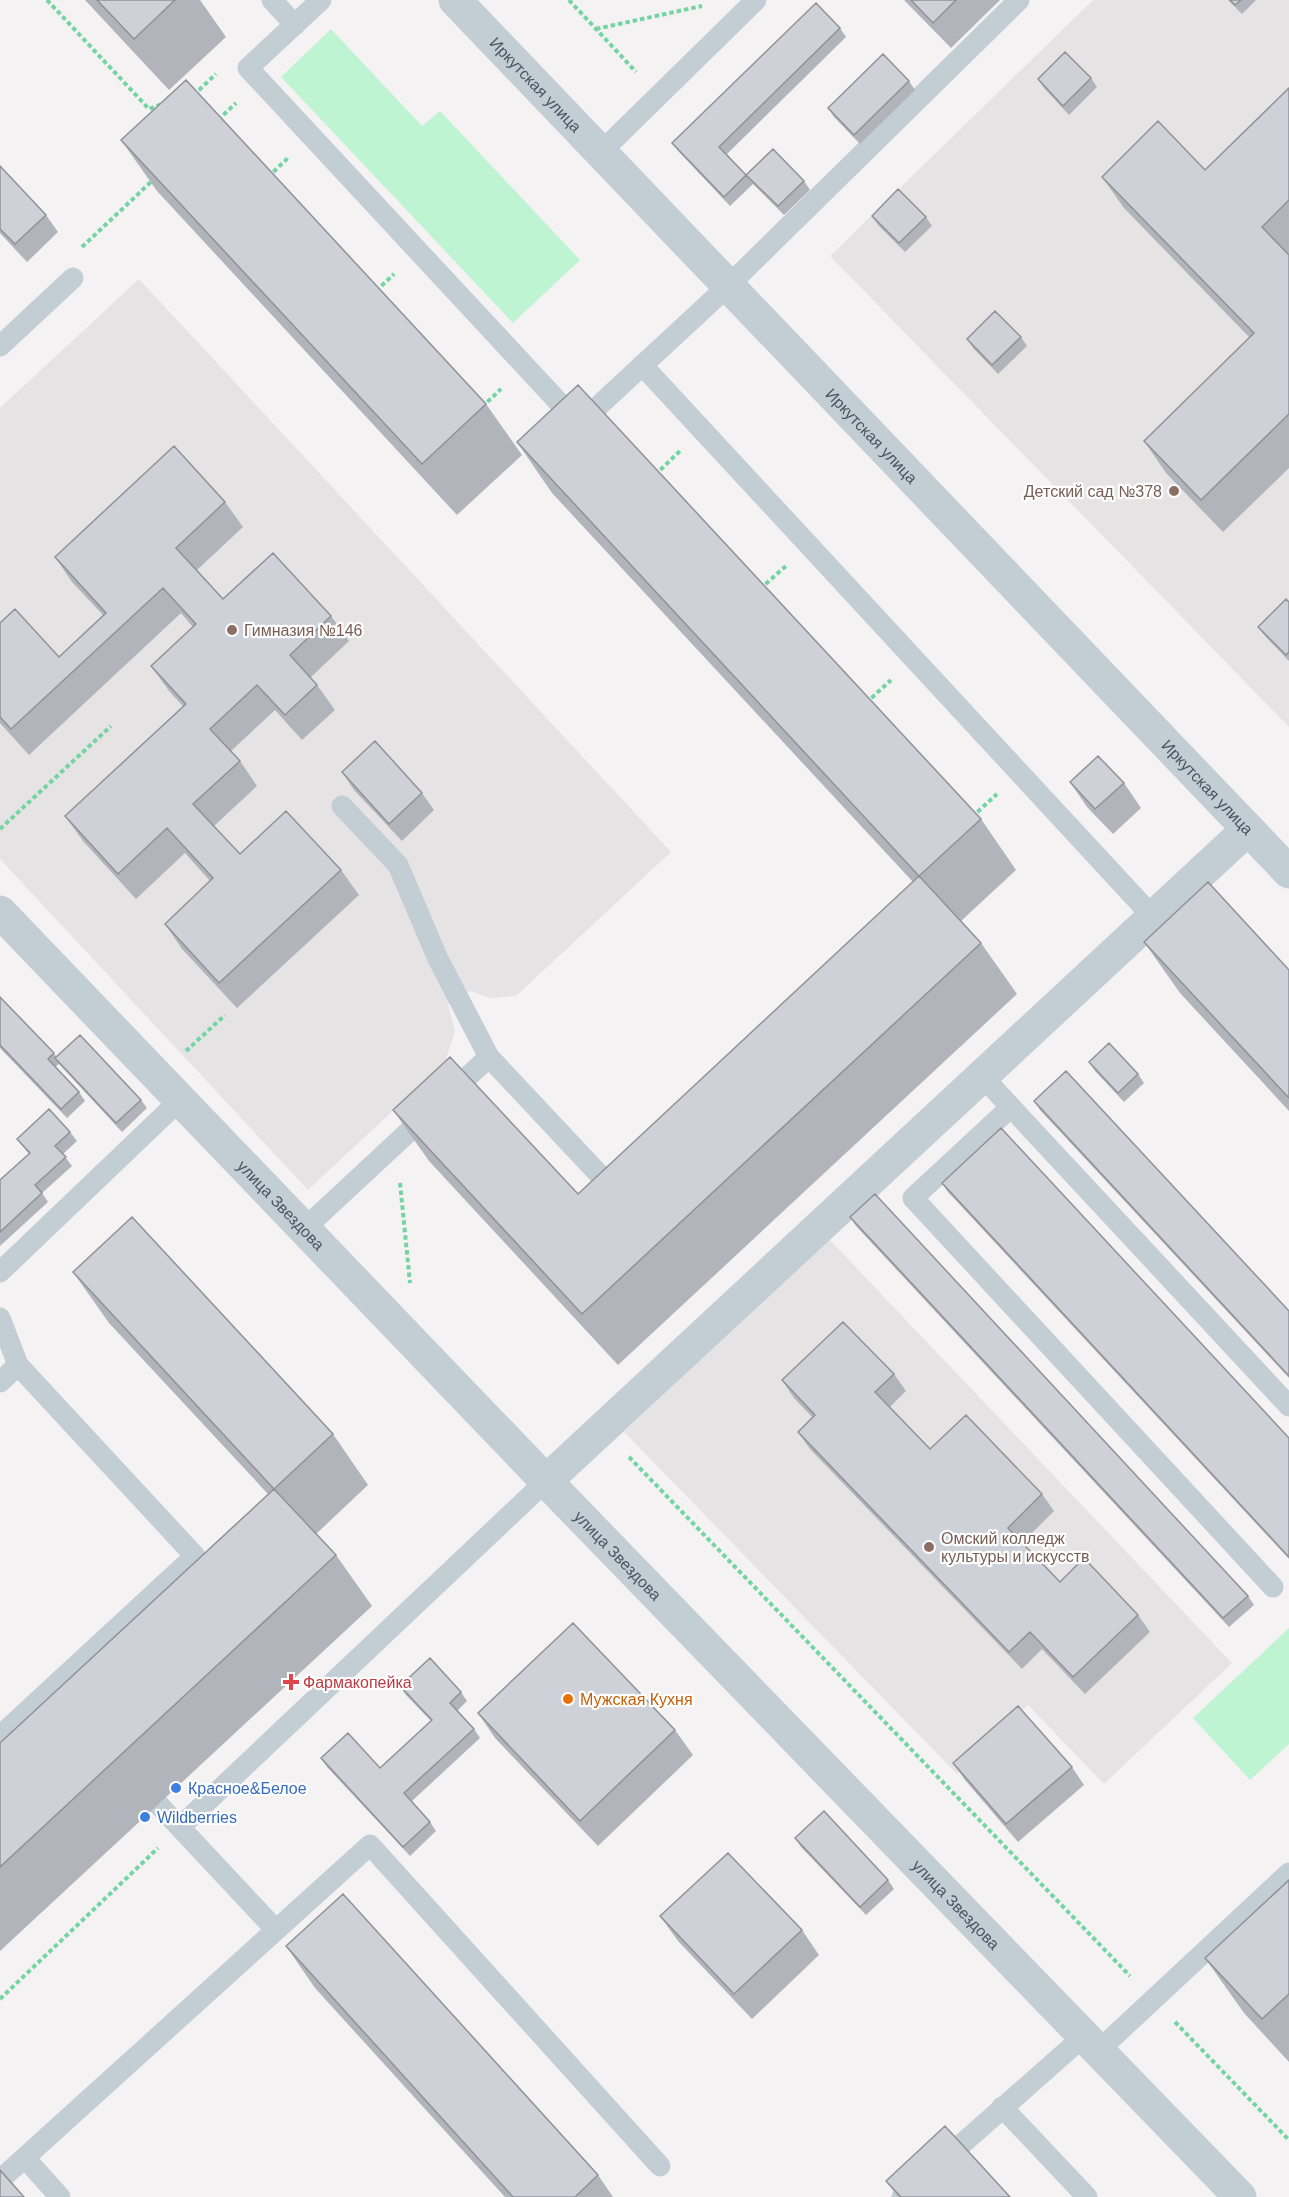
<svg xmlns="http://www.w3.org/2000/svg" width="1289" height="2197" font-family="Arial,sans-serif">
<rect width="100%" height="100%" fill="#f4f2f2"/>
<path fill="#e6e3e4" d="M 1093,0 L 1289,0 L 1289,727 L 830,256 Z
M 139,279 L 671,852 L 516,996 L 490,998 L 470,991 L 448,1004 L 455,1031 L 445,1062 L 308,1190 L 0,859 L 0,408 Z
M 828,1238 L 1232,1663 L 1104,1784 L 1028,1705 L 957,1774 L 624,1432 Z"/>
<path fill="#bff4d2" d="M 331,29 L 422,126 L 440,111 L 580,260 L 513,323 L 281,77 Z
M 1289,1628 L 1289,1744 L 1250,1780 L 1193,1718 Z"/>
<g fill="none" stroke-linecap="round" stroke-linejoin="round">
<path stroke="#74d5a2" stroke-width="4" stroke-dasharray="4.5 3" stroke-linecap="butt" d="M 47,0 L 149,109 L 162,104
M 569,0 L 636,72
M 596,29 L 702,6
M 192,93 L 199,90 L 216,74
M 218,120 L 236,103
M 268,177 L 289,157
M 82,247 L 153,180
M 376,291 L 394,274
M 482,407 L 501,389
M 655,475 L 680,451
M 760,589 L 786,566
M 866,703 L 891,680
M 972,817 L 997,794
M 0,829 L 111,726
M 186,1051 L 225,1015
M 400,1183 L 410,1283
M 629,1457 L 1130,1976
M 0,1999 L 158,1848
M 1175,2022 L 1289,2140"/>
<path stroke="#c2cdd4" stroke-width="21" d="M 272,0 L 295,25
M 321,0 L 248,68 L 579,424 L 728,286 L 1019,0
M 601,152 L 756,0
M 0,346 L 73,278
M 642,365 L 1153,917
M 342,806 L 398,865 L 438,959 L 489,1057
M 982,1076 L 1289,1406
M 1011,1107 L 913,1198 L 1273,1587
M 304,1229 L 489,1057 L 610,1186 L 619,1177
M 0,1272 L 180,1100
M 0,1318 L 18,1365 L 195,1556 L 0,1736
M 0,1382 L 18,1365
M 158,1804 L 276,1930
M 180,1827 L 546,1481
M 1098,2051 L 1289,1873
M 1002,2107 L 1087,2197
M 25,2158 L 60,2197
M 0,2180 L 370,1845 L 660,2166
M 902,2197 L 1084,2036"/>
<g stroke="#c2cdd4" stroke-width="33">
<path id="s1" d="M 455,0 L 1289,872"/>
<path id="s2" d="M 0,912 L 546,1481 L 1240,2197"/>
<path d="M 546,1481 L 1248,829"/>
</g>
</g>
<path fill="#b1b4ba" d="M 85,0 L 200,0 L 226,37 L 169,90 Z
M 904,0 L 1000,0 L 951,48 Z
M 1228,0 L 1256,0 L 1242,14 Z
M 840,28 L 846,37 L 727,154 L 746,175 L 804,181 L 810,190 L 784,215 L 753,184 L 730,206 L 679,152 L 672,143 Z
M 1091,78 L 1097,87 L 1069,115 L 1044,88 L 1038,79 Z
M 909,81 L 915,90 L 860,144 L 834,117 L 828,108 Z
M 1289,88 L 1289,468 L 1223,532 L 1166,473 L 1144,441 L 1250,338 L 1124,208 L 1102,177 L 1205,170 Z
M 121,140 L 486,404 L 522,455 L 457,515 L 157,191 Z
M 0,166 L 46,215 L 58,232 L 27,262 L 0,233 Z
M 872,216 L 926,217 L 932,226 L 905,252 L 878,225 Z
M 1021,337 L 1027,346 L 998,374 L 973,348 L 967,339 Z
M 517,442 L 981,819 L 1016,870 L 961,921 L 981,943 L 1017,994 L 618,1365 L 429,1161 L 393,1110 L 578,1194 L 913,882 L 552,493 Z
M 225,502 L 243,527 L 197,570 L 223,599 L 331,616 L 349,641 L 310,678 L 317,685 L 335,710 L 302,740 L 275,710 L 231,751 L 240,761 L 257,786 L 214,826 L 240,854 L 341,870 L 359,895 L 237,1008 L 182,949 L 165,924 L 210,881 L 185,853 L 136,899 L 83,841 L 65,816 L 183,706 L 169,691 L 151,666 L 193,627 L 181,613 L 29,755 L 0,723 L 0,623 L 59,657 L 103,615 L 72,582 L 55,557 Z
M 1289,602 L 1289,661 L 1265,636 L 1258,627 Z
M 342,772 L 422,793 L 434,810 L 402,841 L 354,790 Z
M 1070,782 L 1124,783 L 1141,808 L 1113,834 L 1087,807 Z
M 1144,942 L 1289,970 L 1289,1111 L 1180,993 Z
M 0,997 L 57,1057 L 141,1100 L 147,1108 L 122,1132 L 59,1064 L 55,1067 L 79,1092 L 85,1101 L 67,1118 L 0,1048 Z
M 1089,1062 L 1138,1074 L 1144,1083 L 1124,1102 L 1095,1071 Z
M 1034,1101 L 1289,1311 L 1289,1378 L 1040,1110 Z
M 70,1132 L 77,1141 L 63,1154 L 72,1166 L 42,1193 L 48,1202 L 0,1246 L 0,1180 L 29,1154 L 17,1139 Z
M 942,1183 L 1289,1438 L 1289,1559 L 948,1192 Z
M 850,1217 L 1248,1596 L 1254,1605 L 1229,1627 L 856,1226 Z
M 73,1272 L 333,1434 L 368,1485 L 316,1534 L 336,1555 L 372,1606 L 0,1951 L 0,1743 L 268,1494 L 109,1323 Z
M 894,1374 L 906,1391 L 890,1407 L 930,1449 L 1042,1494 L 1054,1511 L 1022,1543 L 1060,1582 L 1138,1615 L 1150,1632 L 1085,1694 L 1042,1649 L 1022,1669 L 810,1449 L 798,1432 L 813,1418 L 794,1398 L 782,1380 Z
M 400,1686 L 461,1692 L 467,1701 L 457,1711 L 474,1729 L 480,1738 L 412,1801 L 430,1822 L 436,1831 L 410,1856 L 327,1767 L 321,1758 L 380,1768 L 431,1721 L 406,1695 Z
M 478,1713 L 675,1730 L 693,1755 L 598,1846 L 495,1738 Z
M 953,1763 L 1072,1767 L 1084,1785 L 1018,1842 L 965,1780 Z
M 795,1838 L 888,1880 L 894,1889 L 866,1915 L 801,1847 Z
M 1289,1880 L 1289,2062 L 1244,2013 L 1205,1958 Z
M 660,1916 L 802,1930 L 819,1955 L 752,2019 L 678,1941 Z
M 286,1946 L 598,2175 L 613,2197 L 505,2197 L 315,1988 Z
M 886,2181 L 1010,2197 L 898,2197 Z"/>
<path fill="#ced1d8" stroke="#909297" stroke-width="1.5" d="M 97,0 L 175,0 L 134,39 Z
M 911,0 L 956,0 L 933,23 Z
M 1230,0 L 1241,0 L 1235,5 Z
M 816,3 L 840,28 L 719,147 L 746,175 L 724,197 L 672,143 Z
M 1065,52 L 1091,78 L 1063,106 L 1038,79 Z
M 883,54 L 909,81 L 854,135 L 828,108 Z
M 186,80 L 486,404 L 422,464 L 121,140 Z
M 1289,88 L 1289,200 L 1262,227 L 1289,255 L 1289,414 L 1201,500 L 1144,441 L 1254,333 L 1102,177 L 1158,121 L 1205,170 Z
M 773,149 L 804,181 L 778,206 L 746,175 Z
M 0,166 L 46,215 L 15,244 L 0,229 Z
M 898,189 L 926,217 L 899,243 L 872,216 Z
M 995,311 L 1021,337 L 992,365 L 967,339 Z
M 578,385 L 981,819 L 919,876 L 517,442 Z
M 174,446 L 225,502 L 176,548 L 223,599 L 273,553 L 331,616 L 290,655 L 317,685 L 285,715 L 257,685 L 210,729 L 240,761 L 193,804 L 240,854 L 286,811 L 341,870 L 219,983 L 165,924 L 213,878 L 167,828 L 118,874 L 65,816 L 186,704 L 151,666 L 196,624 L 163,588 L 11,729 L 0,717 L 0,623 L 15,609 L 59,657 L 106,613 L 55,557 Z
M 1286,599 L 1289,602 L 1289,652 L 1286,655 L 1258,627 Z
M 375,741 L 422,793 L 389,824 L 342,772 Z
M 1098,756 L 1124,783 L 1095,809 L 1070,782 Z
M 919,876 L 981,943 L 582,1314 L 393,1110 L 450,1057 L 578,1194 Z
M 1208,882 L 1289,970 L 1289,1098 L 1144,942 Z
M 0,997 L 54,1053 L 48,1059 L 79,1092 L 61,1109 L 0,1045 Z
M 80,1035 L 141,1100 L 116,1123 L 55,1058 Z
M 1109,1043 L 1138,1074 L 1118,1093 L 1089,1062 Z
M 1066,1071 L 1289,1311 L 1289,1376 L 1034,1101 Z
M 49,1109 L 70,1132 L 55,1146 L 66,1157 L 35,1185 L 42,1193 L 0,1232 L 0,1180 L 30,1153 L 17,1139 Z
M 1001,1128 L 1289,1438 L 1289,1557 L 942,1183 Z
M 875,1194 L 1248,1596 L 1223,1618 L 850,1217 Z
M 132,1217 L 333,1434 L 274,1489 L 73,1272 Z
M 843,1322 L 894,1374 L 875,1392 L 930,1449 L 966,1415 L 1042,1494 L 1008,1528 L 1060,1582 L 1084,1558 L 1138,1615 L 1073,1677 L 1030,1632 L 1009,1652 L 798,1432 L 815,1415 L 782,1380 Z
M 274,1489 L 336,1555 L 0,1867 L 0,1743 Z
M 573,1623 L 675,1730 L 580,1821 L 478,1713 Z
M 430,1658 L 461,1692 L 450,1703 L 474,1729 L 404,1793 L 430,1822 L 403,1847 L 321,1758 L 348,1733 L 380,1768 L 432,1720 L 400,1686 Z
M 1018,1706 L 1072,1767 L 1006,1824 L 953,1763 Z
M 824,1811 L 888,1880 L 860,1907 L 795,1838 Z
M 728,1853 L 802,1930 L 734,1994 L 660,1916 Z
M 1289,1880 L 1289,1994 L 1262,2019 L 1205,1958 Z
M 343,1894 L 598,2175 L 575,2197 L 513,2197 L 286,1946 Z
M 945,2126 L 1010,2197 L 901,2197 L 886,2181 Z
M 0,2170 L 24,2197 L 0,2197 Z"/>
<g fill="#8d6e63" stroke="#fff" stroke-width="2">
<circle cx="1174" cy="491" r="6"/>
<circle cx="232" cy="630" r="6"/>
<circle cx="929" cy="1547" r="6"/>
</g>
<path fill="#e0444e" stroke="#fff" stroke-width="2" d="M288 1673h6v6h6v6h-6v6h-6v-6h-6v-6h6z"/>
<circle fill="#e8710a" stroke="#fff" stroke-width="2" cx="568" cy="1699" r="6"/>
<g fill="#3f7fe0" stroke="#fff" stroke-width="2">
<circle cx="176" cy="1788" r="6"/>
<circle cx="145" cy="1817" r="6"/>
</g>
<g text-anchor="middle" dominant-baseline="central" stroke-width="4.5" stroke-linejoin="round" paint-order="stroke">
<g font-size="16" fill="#485662" stroke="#fff">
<text stroke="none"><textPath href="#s1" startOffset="117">Иркутская улица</textPath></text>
<text stroke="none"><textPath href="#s1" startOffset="603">Иркутская улица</textPath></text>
<text stroke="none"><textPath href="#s1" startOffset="1089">Иркутская улица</textPath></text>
<text stroke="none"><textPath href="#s2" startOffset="406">улица Звездова</textPath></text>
<text stroke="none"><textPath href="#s2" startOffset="892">улица Звездова</textPath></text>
<text stroke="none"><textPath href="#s2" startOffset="1378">улица Звездова</textPath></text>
</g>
<g font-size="16" fill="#785e54" stroke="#fff" text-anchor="start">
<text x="1162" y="491" text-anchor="end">Детский сад №378</text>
<text x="244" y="630">Гимназия №146</text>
<text x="941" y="1538">Омский колледж<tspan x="941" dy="18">культуры и искусств</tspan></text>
</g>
<g font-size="16" fill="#be3a42" stroke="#fff" text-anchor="start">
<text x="303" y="1682">Фармакопейка</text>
</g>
<g font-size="16" fill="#c56008" stroke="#fff" text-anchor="start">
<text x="580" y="1699">Мужская Кухня</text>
</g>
<g font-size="16" fill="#366cbe" stroke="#fff" text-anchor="start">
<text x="188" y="1788">Красное&amp;Белое</text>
<text x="157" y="1817">Wildberries</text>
</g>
</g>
</svg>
